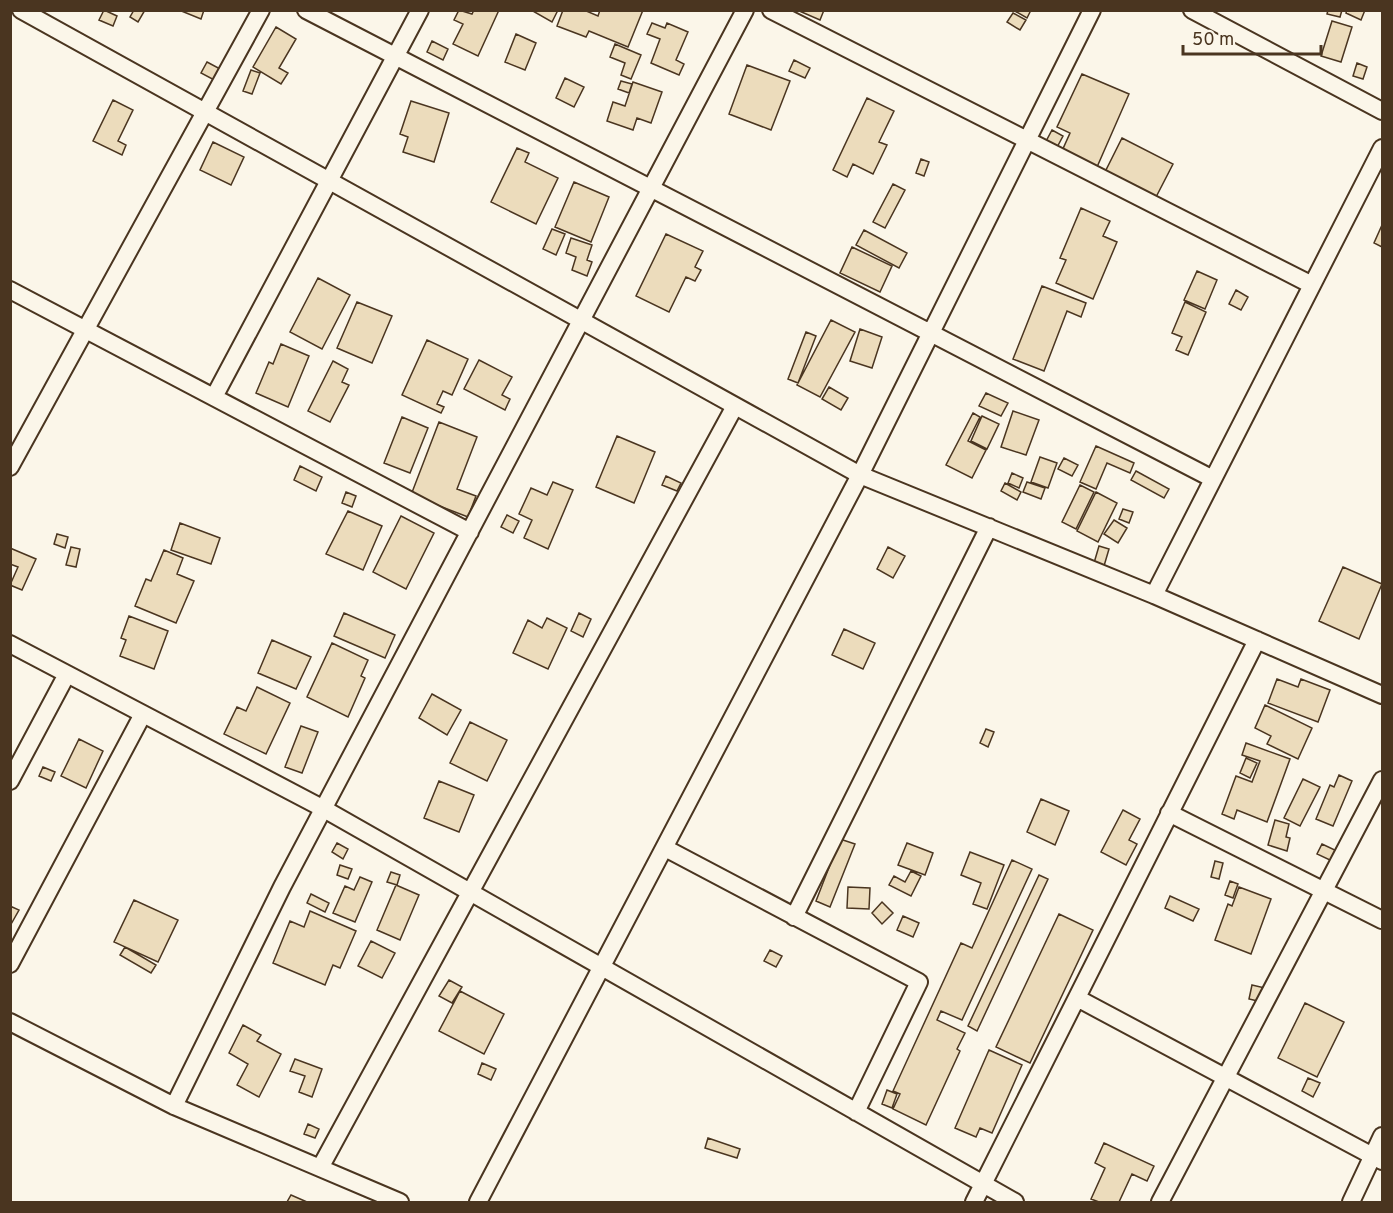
<svg xmlns="http://www.w3.org/2000/svg" width="1393" height="1213" font-family="Overpass,sans-serif">
<rect width="100%" height="100%" fill="#fbf6e9"/>
<path fill="#ecdcbc" stroke="#4a3520" stroke-width="1.5" d="M 104,10 L 117,16 L 113,26 L 99,20 Z
M 134,10 L 145,10 L 138,22 L 130,17 Z
M 179,10 L 204,10 L 201,19 Z
M 459,10 L 472,14 L 474,10 L 499,10 L 478,56 L 453,44 L 463,24 L 454,20 Z
M 531,10 L 558,10 L 552,22 Z
M 563,10 L 584,10 L 598,16 L 600,10 L 643,10 L 628,47 L 589,31 L 586,37 L 557,26 Z
M 797,10 L 824,10 L 820,20 Z
M 1013,10 L 1031,10 L 1027,18 Z
M 1328,10 L 1342,10 L 1340,17 L 1327,14 Z
M 1347,10 L 1365,10 L 1361,20 L 1346,13 Z
M 1013,13 L 1026,20 L 1020,30 L 1007,22 Z
M 1332,21 L 1352,27 L 1341,62 L 1321,56 Z
M 652,23 L 665,28 L 667,23 L 688,32 L 676,60 L 684,64 L 679,75 L 651,63 L 660,39 L 647,34 Z
M 276,27 L 296,39 L 279,68 L 288,73 L 281,84 L 253,67 Z
M 516,34 L 536,43 L 525,70 L 505,62 Z
M 432,41 L 448,49 L 443,60 L 427,52 Z
M 615,44 L 641,55 L 631,79 L 621,75 L 625,63 L 610,57 Z
M 794,60 L 810,68 L 805,78 L 789,71 Z
M 207,62 L 224,71 L 218,82 L 201,73 Z
M 1357,63 L 1367,67 L 1363,79 L 1353,76 Z
M 747,65 L 790,81 L 771,130 L 729,114 Z
M 251,70 L 260,73 L 252,94 L 243,91 Z
M 1082,74 L 1129,94 L 1097,167 L 1062,151 L 1070,133 L 1057,127 Z
M 565,78 L 584,87 L 574,107 L 556,98 Z
M 621,81 L 632,84 L 629,93 L 618,89 Z
M 633,82 L 662,92 L 651,123 L 637,118 L 633,130 L 607,121 L 613,102 L 625,106 Z
M 867,98 L 894,111 L 879,142 L 887,145 L 873,174 L 853,164 L 847,177 L 833,170 Z
M 113,100 L 133,110 L 118,141 L 126,145 L 122,155 L 93,141 Z
M 411,101 L 449,113 L 434,162 L 403,152 L 408,137 L 400,134 Z
M 1052,130 L 1063,136 L 1055,151 L 1044,145 Z
M 1122,138 L 1173,164 L 1155,199 L 1105,172 Z
M 213,142 L 244,157 L 231,185 L 200,170 Z
M 517,148 L 529,153 L 525,162 L 558,178 L 536,224 L 491,202 Z
M 921,159 L 929,162 L 924,176 L 916,173 Z
M 574,182 L 609,197 L 591,242 L 555,227 Z
M 893,184 L 905,190 L 885,228 L 873,222 Z
M 1081,208 L 1110,221 L 1103,236 L 1117,242 L 1093,299 L 1056,283 L 1066,260 L 1060,258 Z
M 1382,225 L 1382,247 L 1374,243 Z
M 552,229 L 565,234 L 556,255 L 543,249 Z
M 864,230 L 907,253 L 899,268 L 856,245 Z
M 666,234 L 703,251 L 695,267 L 701,270 L 695,281 L 686,277 L 669,312 L 636,296 Z
M 571,238 L 592,245 L 587,260 L 592,262 L 587,276 L 572,270 L 576,257 L 566,253 Z
M 852,247 L 892,266 L 880,292 L 840,273 Z
M 1197,271 L 1217,280 L 1205,309 L 1184,300 Z
M 318,278 L 350,295 L 322,349 L 290,332 Z
M 1042,286 L 1086,303 L 1081,317 L 1067,311 L 1044,371 L 1013,359 Z
M 1236,290 L 1248,297 L 1241,310 L 1229,304 Z
M 357,302 L 392,316 L 372,363 L 337,348 Z
M 1185,302 L 1206,312 L 1188,355 L 1176,350 L 1182,337 L 1172,333 Z
M 831,320 L 855,332 L 820,397 L 797,385 Z
M 860,329 L 882,337 L 872,368 L 850,361 Z
M 806,332 L 816,336 L 798,383 L 788,379 Z
M 427,340 L 468,359 L 452,395 L 443,391 L 437,404 L 444,407 L 441,413 L 402,395 Z
M 281,344 L 309,356 L 288,407 L 256,393 L 269,362 L 273,364 Z
M 479,360 L 512,377 L 502,395 L 510,399 L 505,410 L 464,389 Z
M 333,361 L 348,369 L 342,382 L 349,385 L 330,422 L 308,411 Z
M 829,387 L 848,398 L 841,410 L 822,399 Z
M 986,393 L 1008,403 L 1001,416 L 979,406 Z
M 1013,411 L 1039,420 L 1026,455 L 1001,447 Z
M 973,413 L 980,417 L 968,441 L 986,450 L 972,478 L 946,465 Z
M 982,416 L 999,424 L 987,449 L 971,441 Z
M 402,417 L 428,428 L 410,473 L 384,463 Z
M 439,422 L 477,437 L 457,489 L 476,496 L 468,517 L 411,495 Z
M 617,436 L 655,452 L 634,503 L 596,487 Z
M 1096,446 L 1134,463 L 1130,473 L 1107,463 L 1096,489 L 1080,482 Z
M 1040,457 L 1057,463 L 1048,488 L 1031,482 Z
M 1064,458 L 1078,465 L 1072,476 L 1058,469 Z
M 300,466 L 322,477 L 316,491 L 294,480 Z
M 1136,471 L 1169,489 L 1164,498 L 1131,480 Z
M 1012,473 L 1023,478 L 1019,488 L 1008,483 Z
M 666,476 L 681,483 L 677,491 L 662,485 Z
M 553,482 L 573,490 L 548,549 L 524,538 L 532,520 L 519,514 L 531,488 L 547,495 Z
M 1027,482 L 1045,488 L 1041,499 L 1023,492 Z
M 1005,483 L 1021,492 L 1017,500 L 1001,491 Z
M 1080,485 L 1094,492 L 1076,529 L 1062,522 Z
M 346,492 L 356,496 L 352,507 L 342,503 Z
M 1096,492 L 1117,503 L 1098,542 L 1077,531 Z
M 1123,509 L 1133,512 L 1129,523 L 1119,519 Z
M 348,511 L 382,526 L 363,570 L 326,554 Z
M 507,515 L 519,521 L 513,533 L 501,527 Z
M 401,516 L 434,533 L 406,589 L 373,572 Z
M 1114,520 L 1127,528 L 1118,543 L 1104,534 Z
M 180,523 L 220,538 L 211,564 L 171,550 Z
M 57,534 L 68,537 L 65,548 L 54,544 Z
M 1099,546 L 1109,549 L 1104,566 L 1094,563 Z
M 71,547 L 80,549 L 76,567 L 66,565 Z
M 888,547 L 905,556 L 893,578 L 877,569 Z
M 10,548 L 36,559 L 22,590 L 10,585 L 18,567 L 10,564 Z
M 164,550 L 183,558 L 177,574 L 194,581 L 176,623 L 135,606 L 146,579 L 151,581 Z
M 1343,567 L 1382,584 L 1359,639 L 1319,621 Z
M 344,613 L 395,635 L 385,658 L 334,636 Z
M 579,613 L 591,619 L 583,637 L 571,631 Z
M 129,616 L 168,631 L 154,669 L 120,656 L 126,640 L 121,638 Z
M 547,618 L 567,628 L 548,669 L 513,653 L 528,620 L 542,628 Z
M 844,629 L 875,643 L 863,669 L 832,655 Z
M 272,640 L 311,657 L 296,689 L 258,673 Z
M 332,643 L 368,660 L 361,676 L 365,678 L 348,717 L 307,697 Z
M 1277,679 L 1298,687 L 1301,679 L 1330,690 L 1318,722 L 1268,703 Z
M 257,687 L 290,703 L 266,754 L 224,734 L 237,707 L 246,711 Z
M 432,694 L 461,710 L 447,735 L 419,718 Z
M 1265,705 L 1312,728 L 1298,759 L 1267,744 L 1271,736 L 1255,728 Z
M 470,722 L 507,740 L 487,781 L 450,763 Z
M 301,726 L 318,732 L 302,773 L 285,767 Z
M 986,729 L 994,732 L 988,747 L 980,743 Z
M 79,739 L 103,751 L 86,788 L 61,776 Z
M 1246,743 L 1290,759 L 1267,822 L 1237,810 L 1234,819 L 1222,814 L 1236,776 L 1252,782 L 1260,761 L 1242,755 Z
M 1246,758 L 1257,763 L 1250,778 L 1240,773 Z
M 43,767 L 55,772 L 51,781 L 39,776 Z
M 1339,775 L 1352,781 L 1333,826 L 1316,819 L 1330,785 L 1334,787 Z
M 1303,779 L 1320,787 L 1300,826 L 1284,818 Z
M 439,781 L 474,795 L 459,832 L 424,818 Z
M 1041,799 L 1069,811 L 1055,845 L 1027,832 Z
M 1123,810 L 1140,819 L 1129,840 L 1137,844 L 1126,865 L 1101,852 Z
M 1275,820 L 1289,824 L 1286,837 L 1290,838 L 1287,851 L 1268,845 Z
M 840,839 L 855,844 L 830,907 L 816,901 Z
M 337,843 L 348,849 L 343,859 L 332,852 Z
M 907,843 L 933,853 L 925,875 L 898,865 Z
M 1322,844 L 1337,851 L 1332,861 L 1317,854 Z
M 970,852 L 1004,865 L 987,909 L 973,904 L 981,883 L 961,875 Z
M 1012,860 L 1032,869 L 962,1020 L 941,1011 L 937,1020 L 965,1033 L 957,1049 L 960,1051 L 926,1125 L 893,1109 L 900,1094 L 893,1091 L 961,943 L 972,948 Z
M 1215,861 L 1223,863 L 1219,879 L 1211,877 Z
M 340,865 L 352,869 L 348,879 L 337,875 Z
M 911,871 L 921,876 L 911,896 L 889,885 L 894,876 L 905,882 Z
M 391,872 L 400,875 L 397,885 L 387,882 Z
M 1039,875 L 1048,879 L 977,1031 L 968,1026 Z
M 360,877 L 372,882 L 355,922 L 333,913 L 345,886 L 354,890 Z
M 1230,881 L 1238,884 L 1233,898 L 1225,895 Z
M 396,885 L 419,895 L 400,940 L 377,930 Z
M 848,887 L 870,888 L 869,909 L 847,908 Z
M 1239,887 L 1271,899 L 1251,954 L 1215,940 L 1228,904 L 1232,906 Z
M 311,894 L 329,903 L 325,912 L 307,903 Z
M 1170,896 L 1199,909 L 1193,921 L 1165,908 Z
M 134,900 L 178,920 L 158,962 L 114,942 Z
M 882,902 L 893,913 L 882,924 L 872,913 Z
M 10,906 L 19,910 L 10,926 Z
M 310,911 L 356,931 L 340,968 L 333,965 L 325,985 L 273,963 L 290,921 L 304,927 Z
M 1059,914 L 1093,930 L 1030,1063 L 996,1047 Z
M 903,916 L 919,923 L 913,937 L 897,930 Z
M 371,941 L 395,953 L 382,978 L 358,966 Z
M 125,947 L 156,965 L 151,973 L 120,955 Z
M 770,950 L 782,956 L 776,967 L 764,961 Z
M 449,980 L 462,987 L 452,1003 L 439,996 Z
M 1252,985 L 1265,988 L 1262,1002 L 1249,999 Z
M 460,991 L 504,1014 L 484,1054 L 439,1031 Z
M 1305,1003 L 1344,1022 L 1317,1077 L 1278,1058 Z
M 243,1025 L 261,1035 L 257,1041 L 281,1054 L 259,1097 L 237,1085 L 248,1064 L 229,1053 Z
M 989,1050 L 1022,1065 L 992,1133 L 980,1128 L 976,1137 L 955,1128 Z
M 295,1059 L 322,1069 L 312,1097 L 299,1092 L 305,1076 L 290,1071 Z
M 482,1063 L 496,1069 L 491,1080 L 478,1074 Z
M 1308,1078 L 1320,1083 L 1313,1097 L 1302,1091 Z
M 887,1090 L 897,1094 L 892,1108 L 882,1104 Z
M 308,1124 L 319,1129 L 315,1138 L 304,1134 Z
M 708,1138 L 740,1149 L 737,1158 L 705,1148 Z
M 1104,1143 L 1154,1166 L 1147,1181 L 1132,1174 L 1119,1202 L 1099,1202 L 1091,1199 L 1105,1168 L 1095,1163 Z
M 291,1195 L 307,1202 L 287,1202 Z"/>
<g fill="none" stroke-linecap="round" stroke-linejoin="round">
<defs>
<path id="minor" d="M 21,10 L 860,475 L 1154,595 L 1382,695
M 306,10 L 1213,479
M 771,10 L 1312,285
M 1192,10 L 1382,111
M 10,290 L 470,532
M 214,397 L 420,10
M 10,467 L 261,10
M 1154,595 L 1382,148
M 10,644 L 324,809 L 1015,1202
M 10,781 L 67,674
M 1169,813 L 1382,920
M 665,848 L 919,982 L 856,1112
M 794,917 L 989,527
M 10,964 L 143,714
M 1077,998 L 1382,1161
M 10,1022 L 174,1106 L 400,1202
M 174,1106 L 282,887 L 745,10
M 320,1168 L 735,406
M 478,1202 L 860,475 L 1092,10
M 974,1202 L 1257,640
M 1160,1202 L 1382,780
M 1351,1202 L 1382,1136"/>
</defs>
<use href="#minor" stroke="#4a3520" stroke-width="20"/>
<use href="#minor" stroke="#fbf6e9" stroke-width="16"/>
</g>
<rect width="1393" height="1213" fill="none" stroke="#4a3520" stroke-width="24"/>
<path d="M1183 45v9h138v-9" fill="none" stroke="#4a3520" stroke-width="3"/>
<text x="1192" y="45" font-size="18" fill="#4a3520" stroke="#fbf6e9" stroke-width="4.5" paint-order="stroke">50 m</text>
</svg>
